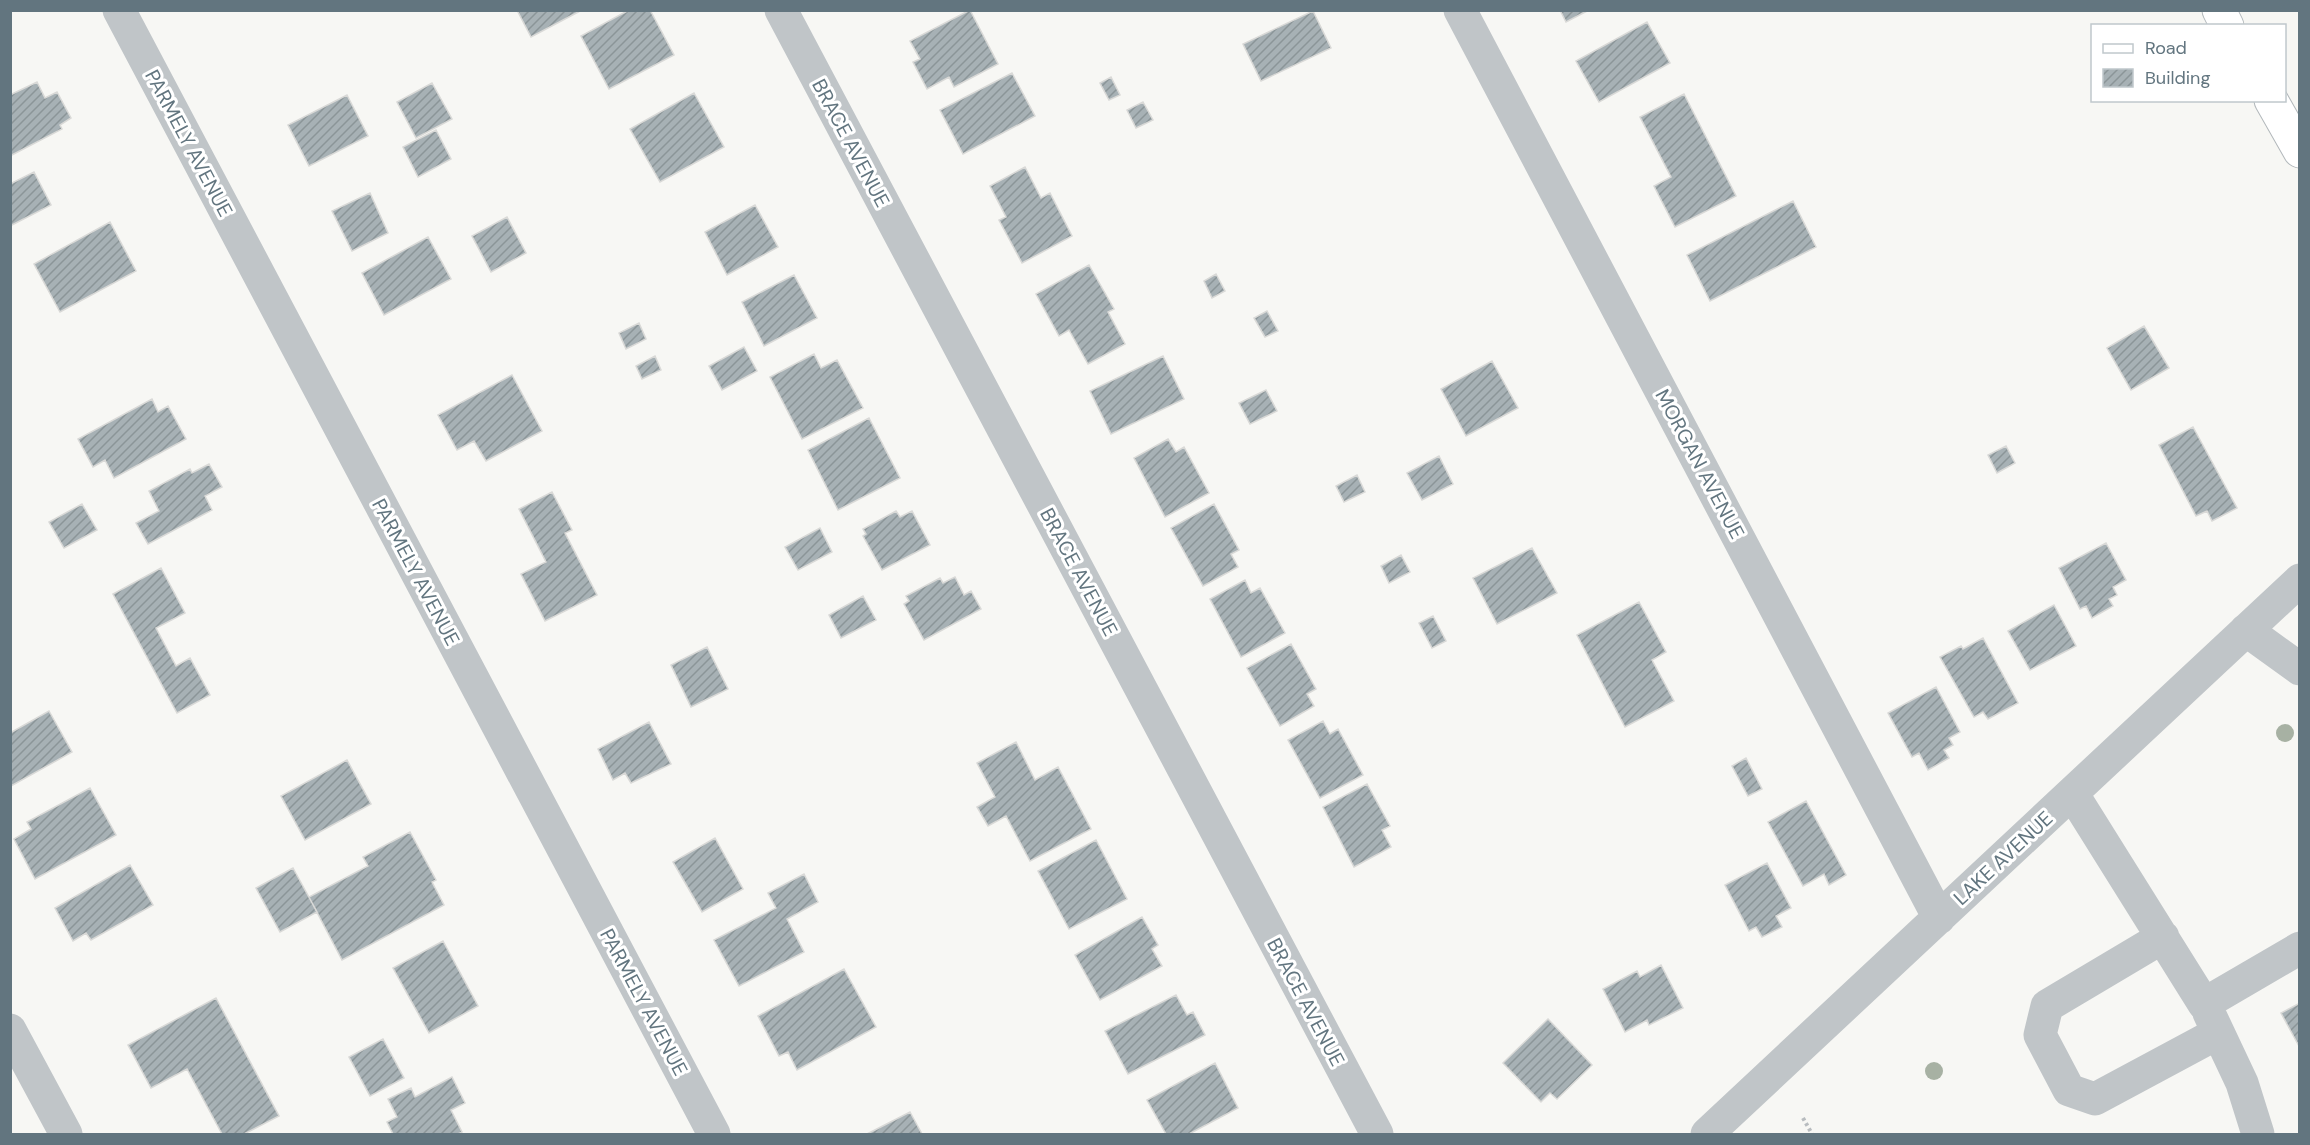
<svg xmlns="http://www.w3.org/2000/svg" width="2310" height="1145" font-family="'DM Sans',sans-serif">
<defs>
<pattern id="building-hatch" width="6" height="6" patternUnits="userSpaceOnUse" patternTransform="scale(1.5)"><rect width="6" height="6" fill="#a7b1b5"/><path d="M-1 1l2-2M0 6l6-6M5 7l2-2" fill="none" stroke="#8b9598"/></pattern>
</defs>
<rect width="100%" height="100%" fill="#f7f7f4"/>
<path fill="url(#building-hatch)" stroke="#d9d9d7" stroke-width="1.5" d="M 517,10 L 582,10 L 531,37 Z
M 629,10 L 650,10 L 674,55 L 609,89 L 581,36 Z
M 970,10 L 998,64 L 954,87 L 949,77 L 927,89 L 913,62 L 920,59 L 910,41 Z
M 1560,10 L 1589,10 L 1566,22 Z
M 1313,11 L 1331,48 L 1261,81 L 1243,44 Z
M 1647,22 L 1670,63 L 1599,102 L 1576,61 Z
M 1012,73 L 1035,116 L 963,154 L 940,110 Z
M 1111,77 L 1120,95 L 1109,100 L 1100,83 Z
M 37,82 L 45,98 L 57,92 L 71,118 L 60,125 L 62,129 L 10,156 L 10,95 Z
M 432,83 L 452,119 L 416,138 L 397,102 Z
M 694,93 L 724,147 L 660,182 L 630,129 Z
M 1684,94 L 1736,196 L 1675,227 L 1654,186 L 1671,177 L 1640,117 Z
M 347,95 L 368,136 L 309,166 L 288,125 Z
M 1143,102 L 1153,120 L 1136,128 L 1127,110 Z
M 436,130 L 451,159 L 418,177 L 403,147 Z
M 1025,167 L 1041,198 L 1050,193 L 1072,236 L 1022,263 L 999,220 L 1006,217 L 990,186 Z
M 34,172 L 51,205 L 10,226 L 10,184 Z
M 370,193 L 388,233 L 352,251 L 332,211 Z
M 1793,201 L 1816,247 L 1710,301 L 1687,255 Z
M 755,205 L 778,247 L 727,275 L 705,232 Z
M 507,217 L 526,253 L 491,272 L 472,236 Z
M 110,222 L 136,271 L 60,312 L 34,264 Z
M 428,237 L 451,279 L 384,315 L 362,273 Z
M 1089,265 L 1114,309 L 1108,312 L 1125,344 L 1088,364 L 1069,330 L 1059,336 L 1036,294 Z
M 1216,274 L 1225,291 L 1212,298 L 1204,281 Z
M 794,275 L 817,318 L 764,346 L 742,302 Z
M 1267,311 L 1278,331 L 1265,337 L 1254,318 Z
M 639,323 L 646,339 L 626,349 L 619,333 Z
M 2144,326 L 2169,368 L 2131,390 L 2107,348 Z
M 744,347 L 757,371 L 722,390 L 709,366 Z
M 814,354 L 821,368 L 837,360 L 863,408 L 802,439 L 770,377 Z
M 655,356 L 661,370 L 642,379 L 636,366 Z
M 1163,356 L 1184,399 L 1111,434 L 1090,391 Z
M 1492,361 L 1518,408 L 1466,436 L 1441,389 Z
M 512,375 L 542,431 L 486,461 L 474,441 L 457,450 L 438,415 Z
M 1266,390 L 1277,411 L 1250,424 L 1239,403 Z
M 152,399 L 158,412 L 168,406 L 186,439 L 114,478 L 105,460 L 93,467 L 78,439 Z
M 869,418 L 900,478 L 838,510 L 808,450 Z
M 2193,427 L 2237,508 L 2212,521 L 2207,511 L 2196,516 L 2159,445 Z
M 1168,439 L 1176,452 L 1184,447 L 1209,493 L 1165,517 L 1134,458 Z
M 2006,446 L 2015,463 L 1997,473 L 1988,455 Z
M 1439,456 L 1453,484 L 1422,500 L 1407,473 Z
M 209,464 L 222,487 L 205,496 L 212,510 L 148,544 L 136,523 L 159,511 L 149,491 L 190,469 L 192,473 Z
M 1357,475 L 1365,492 L 1344,502 L 1336,486 Z
M 552,492 L 572,530 L 565,533 L 597,595 L 545,621 L 521,574 L 546,562 L 519,509 Z
M 82,504 L 97,530 L 64,548 L 49,522 Z
M 1214,504 L 1239,550 L 1231,554 L 1238,567 L 1203,586 L 1171,528 Z
M 896,511 L 900,517 L 912,511 L 930,545 L 882,570 L 863,536 L 866,534 L 863,529 Z
M 820,528 L 832,552 L 798,570 L 785,547 Z
M 2106,543 L 2126,580 L 2113,587 L 2117,595 L 2109,599 L 2113,606 L 2092,618 L 2086,606 L 2080,609 L 2059,568 Z
M 1532,548 L 1557,593 L 1497,624 L 1473,578 Z
M 1401,555 L 1410,572 L 1389,583 L 1381,566 Z
M 161,568 L 185,613 L 156,628 L 176,666 L 190,658 L 210,695 L 177,713 L 113,594 Z
M 955,577 L 964,595 L 971,591 L 981,609 L 924,640 L 904,604 L 909,601 L 906,596 L 940,578 L 943,583 Z
M 1245,580 L 1251,593 L 1260,588 L 1285,633 L 1241,657 L 1210,599 Z
M 863,596 L 876,620 L 841,638 L 829,615 Z
M 1639,602 L 1666,652 L 1652,660 L 1674,701 L 1625,727 L 1577,635 Z
M 2054,605 L 2076,646 L 2030,670 L 2008,631 Z
M 1433,616 L 1446,641 L 1432,648 L 1419,623 Z
M 1983,638 L 2018,703 L 1988,719 L 1983,712 L 1974,717 L 1940,657 L 1961,646 L 1963,649 Z
M 1291,644 L 1316,689 L 1307,694 L 1314,706 L 1280,726 L 1247,668 Z
M 707,647 L 728,689 L 691,707 L 671,665 Z
M 1936,687 L 1960,732 L 1949,738 L 1953,745 L 1944,750 L 1949,758 L 1928,770 L 1919,753 L 1912,757 L 1888,713 Z
M 49,711 L 72,752 L 11,786 L 10,733 Z
M 1323,721 L 1330,734 L 1338,729 L 1363,775 L 1320,798 L 1288,740 Z
M 649,722 L 671,764 L 631,783 L 625,773 L 613,780 L 598,749 Z
M 1016,742 L 1035,780 L 1058,767 L 1091,829 L 1030,861 L 1006,816 L 988,826 L 977,807 L 995,797 L 977,763 Z
M 1746,758 L 1762,789 L 1748,796 L 1732,766 Z
M 347,760 L 371,804 L 305,840 L 281,796 Z
M 1367,784 L 1390,826 L 1382,830 L 1391,847 L 1354,867 L 1323,807 Z
M 90,788 L 116,835 L 35,879 L 14,839 L 31,829 L 27,822 Z
M 1806,801 L 1846,875 L 1829,885 L 1824,874 L 1803,886 L 1768,822 Z
M 410,832 L 436,880 L 432,882 L 444,905 L 342,960 L 309,897 L 368,866 L 363,857 Z
M 715,838 L 743,889 L 702,912 L 673,862 Z
M 1096,840 L 1127,899 L 1069,929 L 1038,871 Z
M 1767,863 L 1791,908 L 1776,916 L 1782,927 L 1762,937 L 1756,927 L 1749,931 L 1725,885 Z
M 130,865 L 153,905 L 91,940 L 86,933 L 73,941 L 55,908 Z
M 293,868 L 317,912 L 280,932 L 256,888 Z
M 804,874 L 818,902 L 787,919 L 804,952 L 739,986 L 714,940 L 776,908 L 768,893 Z
M 1142,917 L 1158,945 L 1152,949 L 1162,966 L 1100,1000 L 1075,955 Z
M 443,941 L 478,1006 L 429,1033 L 393,968 Z
M 1661,965 L 1683,1008 L 1649,1025 L 1647,1020 L 1625,1032 L 1603,989 L 1637,971 L 1640,977 Z
M 844,969 L 876,1027 L 797,1070 L 788,1052 L 779,1056 L 758,1016 Z
M 1176,995 L 1187,1015 L 1193,1012 L 1205,1035 L 1128,1074 L 1105,1031 Z
M 216,998 L 279,1116 L 244,1134 L 222,1134 L 187,1069 L 151,1088 L 128,1045 Z
M 2300,1003 L 2300,1048 L 2281,1013 Z
M 1548,1019 L 1592,1065 L 1557,1099 L 1550,1093 L 1541,1102 L 1503,1063 Z
M 383,1039 L 404,1078 L 370,1096 L 349,1057 Z
M 1215,1063 L 1238,1108 L 1189,1134 L 1166,1134 L 1147,1100 Z
M 452,1077 L 465,1103 L 451,1110 L 462,1132 L 458,1134 L 393,1134 L 387,1122 L 397,1117 L 388,1099 L 411,1088 L 415,1097 Z
M 910,1112 L 922,1134 L 867,1134 Z"/>
<g fill="none" stroke-linecap="round" stroke-linejoin="round">
<defs>
<path id="major" d="M 2219,10 L 2227,26
M 2271,100 L 2300,151"/>
</defs>
<use href="#major" stroke="#b2b8bb" stroke-width="35"/>
<path stroke="#b8bcbf" stroke-width="4" stroke-dasharray="3 3" stroke-linecap="butt" d="M 1803,1118 L 1812,1134"/>
<path stroke="#c0c5c8" stroke-width="33" d="M 119,10 L 714,1134
M 781,10 L 1377,1134
M 1460,10 L 1939,918
M 2246,630 L 2300,669
M 2072,793 L 2204,1004 L 2300,948
M 2163,937 L 2047,1006 L 2040,1035 L 2069,1090 L 2095,1099 L 2218,1033
M 2209,1013 L 2242,1083 L 2258,1134
M 10,1030 L 66,1134
M 1707,1134 L 2300,580"/>
<use href="#major" stroke="#fff" stroke-width="33"/>
</g>
<g fill="#a7b1a3">
<circle cx="2285" cy="733" r="9"/>
<circle cx="1934" cy="1071" r="9"/>
</g>
<g text-anchor="middle" dominant-baseline="central" stroke-width="6" stroke-linejoin="round" paint-order="stroke">
<g font-size="20" fill="#62757f" stroke="#fff">
<text transform="translate(189 143) rotate(62)">PARMELY AVENUE</text>
<text transform="translate(851 143) rotate(62)">BRACE AVENUE</text>
<text transform="translate(1700 464) rotate(62)">MORGAN AVENUE</text>
<text transform="translate(416 572) rotate(62)">PARMELY AVENUE</text>
<text transform="translate(1079 572) rotate(62)">BRACE AVENUE</text>
<text transform="translate(2003 858) rotate(-43)">LAKE AVENUE</text>
<text transform="translate(644 1002) rotate(62)">PARMELY AVENUE</text>
<text transform="translate(1306 1002) rotate(62)">BRACE AVENUE</text>
</g>
</g>
<rect width="2310" height="1145" fill="none" stroke="#62757f" stroke-width="24"/>
<rect x="2091" y="24" width="195" height="78" fill="#ffffff" stroke="#c0c8cc" stroke-width="1.5"/>
<rect x="2103" y="44" width="30" height="9" fill="#ffffff" stroke="#c0c8cc" stroke-width="1.5"/>
<text x="2145" y="54" font-size="18" fill="#62757f">Road</text>
<rect x="2103" y="69" width="30" height="18" fill="url(#building-hatch)" stroke="#c0c8cc" stroke-width="1.5"/>
<text x="2145" y="84" font-size="18" fill="#62757f">Building</text>
</svg>
